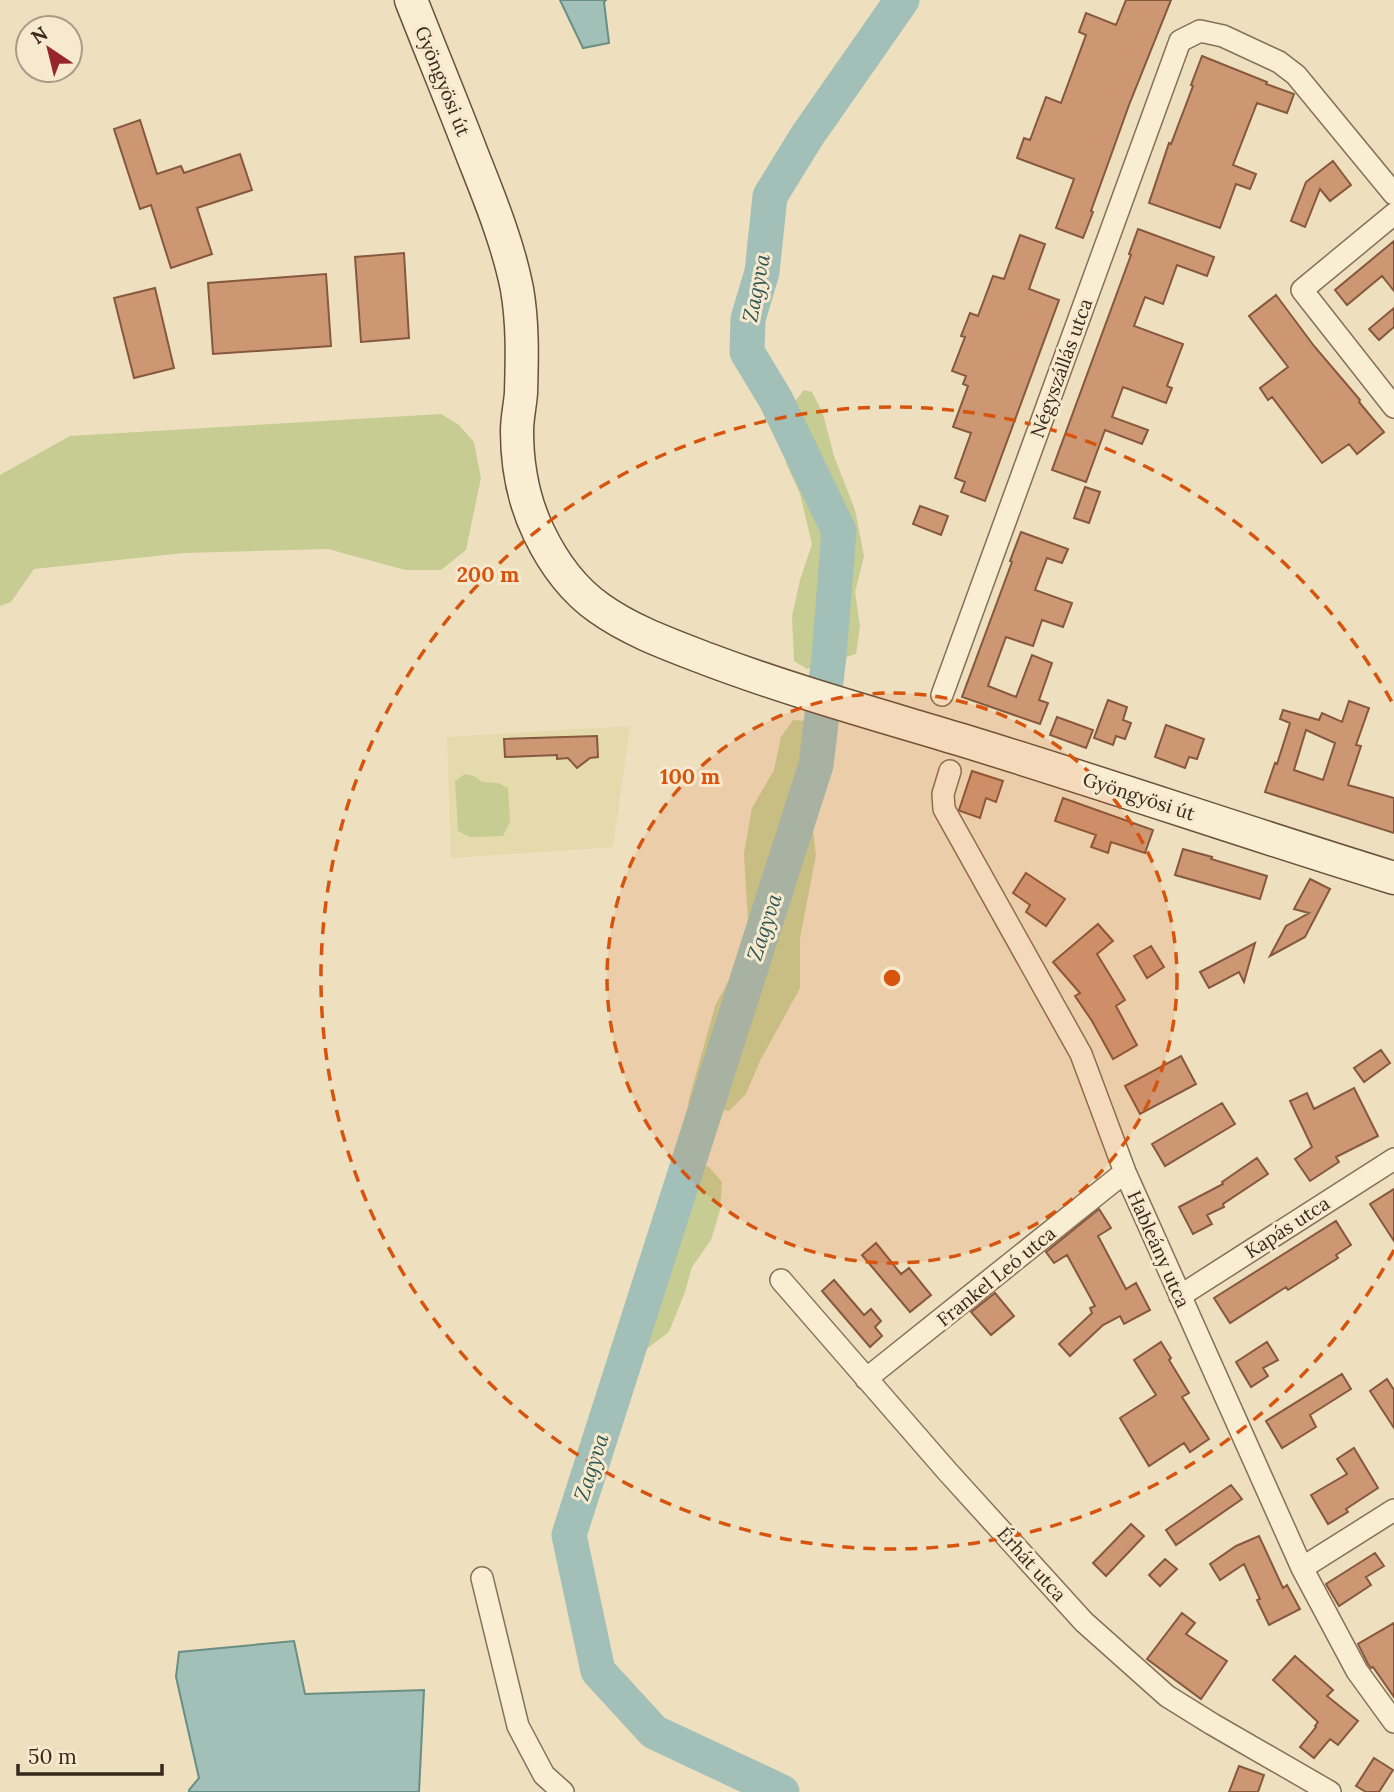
<svg xmlns="http://www.w3.org/2000/svg" width="1394" height="1792" font-family="Lora,serif">
<rect width="100%" height="100%" fill="#eedfbf"/>
<path fill="#e4daac" d="M 630,726 L 613,847 L 451,858 L 447,737 Z"/>
<path fill="#c7cc93" d="M 804,390 L 812,392 L 823,414 L 834,456 L 855,510 L 864,556 L 855,592 L 860,626 L 856,654 L 807,669 L 794,661 L 792,616 L 800,580 L 812,544 L 800,494 L 786,463 L 792,405 Z
M 441,414 L 459,425 L 474,442 L 481,478 L 466,550 L 441,570 L 405,570 L 328,549 L 184,553 L 34,569 L 11,602 L 0,606 L 0,475 L 70,436 Z
M 793,720 L 807,721 L 829,757 L 813,830 L 816,855 L 800,938 L 800,988 L 760,1061 L 746,1094 L 729,1111 L 688,1103 L 715,1006 L 737,965 L 748,919 L 744,853 L 752,808 L 774,770 L 781,737 Z
M 465,774 L 474,776 L 482,782 L 498,783 L 508,788 L 510,822 L 503,836 L 470,837 L 458,831 L 455,781 Z
M 677,1160 L 709,1167 L 722,1182 L 720,1210 L 711,1240 L 692,1267 L 685,1292 L 669,1332 L 644,1351 L 620,1337 Z"/>
<path fill="#a2c0b7" stroke="#698e84" stroke-width="2" d="M 560,0 L 606,0 L 604,2 L 609,43 L 583,48 Z
M 294,1641 L 305,1694 L 424,1690 L 419,1792 L 189,1792 L 189,1790 L 199,1778 L 176,1677 L 179,1652 Z"/>
<g fill="none" stroke-linecap="round" stroke-linejoin="round">
<path stroke="#a2c0b7" stroke-width="35" d="M 782,1792 L 654,1732 L 598,1671 L 569,1535 L 816,765 L 829,656 L 839,531 L 776,400 L 747,352 L 748,319 L 762,272 L 770,196 L 807,136 L 902,0"/>
</g>
<path fill="#cd9774" stroke="#86583d" stroke-width="2" fill-rule="evenodd" d="M 1126,0 L 1171,0 L 1129,105 L 1091,211 L 1093,212 L 1083,238 L 1056,228 L 1074,179 L 1017,158 L 1024,138 L 1030,140 L 1046,97 L 1061,103 L 1086,35 L 1079,32 L 1086,13 L 1116,25 Z
M 1202,56 L 1267,82 L 1266,84 L 1294,94 L 1287,113 L 1257,103 L 1233,165 L 1256,174 L 1250,189 L 1236,184 L 1220,228 L 1149,203 L 1169,143 L 1171,144 L 1193,86 L 1191,85 Z
M 140,120 L 157,174 L 181,166 L 184,173 L 240,154 L 252,190 L 197,208 L 212,254 L 171,268 L 151,205 L 140,209 L 114,129 Z
M 1333,161 L 1351,185 L 1330,201 L 1320,189 L 1305,227 L 1291,221 L 1306,182 Z
M 1138,229 L 1214,257 L 1207,276 L 1177,265 L 1163,304 L 1145,297 L 1134,326 L 1183,344 L 1167,386 L 1172,388 L 1166,403 L 1123,387 L 1112,417 L 1148,430 L 1142,444 L 1105,430 L 1086,482 L 1052,470 L 1131,255 L 1129,254 Z
M 1020,235 L 1045,244 L 1029,289 L 1059,300 L 985,501 L 961,492 L 965,482 L 955,478 L 971,433 L 953,427 L 968,386 L 963,384 L 966,376 L 952,371 L 965,337 L 961,336 L 970,313 L 978,316 L 993,276 L 1004,279 Z
M 1394,241 L 1394,291 L 1382,276 L 1347,305 L 1335,290 Z
M 404,253 L 409,338 L 361,342 L 355,257 Z
M 326,274 L 331,346 L 213,354 L 208,283 Z
M 155,288 L 174,368 L 134,378 L 114,298 Z
M 1276,295 L 1314,346 L 1360,400 L 1359,402 L 1384,432 L 1357,454 L 1349,444 L 1322,463 L 1272,397 L 1268,400 L 1260,388 L 1288,367 L 1249,316 Z
M 1394,308 L 1394,327 L 1379,340 L 1369,329 Z
M 1085,487 L 1100,492 L 1089,523 L 1074,518 Z
M 920,506 L 948,516 L 941,535 L 913,524 Z
M 1021,532 L 1068,549 L 1062,563 L 1047,558 L 1035,590 L 1072,603 L 1063,627 L 1042,620 L 1033,646 L 1006,637 L 988,686 L 1016,697 L 1032,655 L 1052,663 L 1039,700 L 1048,703 L 1040,724 L 962,697 L 1012,562 L 1010,561 Z
M 1108,700 L 1127,707 L 1123,720 L 1131,723 L 1125,739 L 1116,736 L 1113,745 L 1094,738 Z
M 1349,701 L 1369,708 L 1356,745 L 1361,746 L 1348,785 L 1394,798 L 1394,833 L 1265,792 L 1275,763 L 1277,764 L 1290,723 L 1280,719 L 1283,710 L 1319,720 L 1322,713 L 1342,722 ZM 1306,730 L 1335,743 L 1323,780 L 1294,770 Z
M 1057,717 L 1093,730 L 1086,748 L 1050,735 Z
M 1166,725 L 1204,739 L 1197,759 L 1189,757 L 1185,768 L 1155,757 Z
M 597,736 L 598,757 L 590,758 L 577,768 L 568,758 L 557,759 L 557,755 L 505,757 L 504,739 Z
M 972,771 L 1003,781 L 996,802 L 986,798 L 980,818 L 960,811 L 959,810 Z
M 1063,798 L 1153,830 L 1145,853 L 1111,842 L 1108,853 L 1091,847 L 1096,835 L 1055,821 Z
M 1183,849 L 1212,857 L 1211,859 L 1267,876 L 1260,899 L 1175,875 Z
M 1026,873 L 1065,899 L 1046,926 L 1026,912 L 1030,905 L 1013,893 Z
M 1310,879 L 1330,889 L 1305,937 L 1270,956 L 1286,926 L 1309,913 L 1294,909 Z
M 1098,924 L 1113,941 L 1097,954 L 1125,1000 L 1116,1006 L 1137,1045 L 1113,1059 L 1092,1021 L 1075,996 L 1080,993 L 1053,962 Z
M 1255,943 L 1244,982 L 1239,972 L 1209,988 L 1200,972 Z
M 1151,946 L 1164,967 L 1147,978 L 1134,956 Z
M 1381,1050 L 1390,1063 L 1364,1082 L 1354,1068 Z
M 1181,1056 L 1196,1084 L 1140,1114 L 1125,1086 Z
M 1354,1088 L 1378,1136 L 1336,1157 L 1339,1162 L 1310,1181 L 1295,1159 L 1312,1147 L 1290,1101 L 1307,1093 L 1314,1109 Z
M 1222,1103 L 1235,1124 L 1165,1166 L 1152,1144 Z
M 1257,1158 L 1268,1174 L 1223,1204 L 1224,1207 L 1207,1215 L 1212,1224 L 1193,1234 L 1179,1207 L 1223,1184 L 1222,1182 Z
M 1394,1189 L 1394,1241 L 1370,1204 Z
M 1099,1209 L 1111,1228 L 1098,1236 L 1126,1289 L 1136,1283 L 1150,1310 L 1124,1324 L 1120,1316 L 1103,1325 L 1070,1356 L 1059,1344 L 1092,1313 L 1090,1308 L 1095,1306 L 1067,1255 L 1054,1263 L 1046,1252 Z
M 1336,1221 L 1351,1245 L 1336,1255 L 1338,1258 L 1288,1290 L 1286,1287 L 1230,1323 L 1214,1298 Z
M 876,1243 L 901,1274 L 909,1268 L 931,1295 L 910,1312 L 862,1255 Z
M 834,1280 L 864,1315 L 871,1309 L 881,1321 L 875,1327 L 882,1336 L 870,1347 L 822,1291 Z
M 995,1293 L 1014,1316 L 991,1335 L 971,1312 Z
M 1161,1342 L 1171,1358 L 1169,1360 L 1189,1393 L 1182,1397 L 1209,1439 L 1190,1452 L 1184,1443 L 1149,1466 L 1120,1418 L 1156,1395 L 1134,1360 Z
M 1267,1342 L 1278,1360 L 1263,1368 L 1268,1376 L 1251,1387 L 1236,1362 Z
M 1342,1374 L 1351,1389 L 1310,1415 L 1316,1427 L 1282,1448 L 1266,1421 Z
M 1387,1379 L 1394,1390 L 1394,1428 L 1370,1391 Z
M 1354,1448 L 1378,1488 L 1346,1509 L 1348,1512 L 1328,1524 L 1311,1495 L 1347,1474 L 1337,1459 Z
M 1231,1485 L 1242,1499 L 1176,1545 L 1166,1530 Z
M 1131,1524 L 1144,1536 L 1106,1576 L 1093,1563 Z
M 1259,1536 L 1283,1588 L 1287,1585 L 1300,1609 L 1269,1625 L 1257,1600 L 1260,1599 L 1244,1564 L 1220,1580 L 1210,1564 L 1236,1546 Z
M 1375,1553 L 1384,1566 L 1366,1577 L 1371,1585 L 1339,1606 L 1326,1584 Z
M 1165,1559 L 1177,1569 L 1160,1586 L 1149,1575 Z
M 1182,1613 L 1195,1623 L 1186,1634 L 1227,1661 L 1201,1699 L 1147,1659 Z
M 1394,1623 L 1394,1697 L 1373,1667 L 1371,1668 L 1368,1664 L 1358,1644 Z
M 1295,1656 L 1333,1690 L 1327,1696 L 1358,1721 L 1338,1745 L 1330,1739 L 1314,1758 L 1300,1747 L 1316,1727 L 1315,1726 L 1318,1722 L 1273,1680 Z
M 1374,1758 L 1393,1770 L 1379,1792 L 1366,1792 L 1356,1786 Z
M 1239,1766 L 1264,1775 L 1258,1792 L 1229,1792 Z"/>
<g fill="none" stroke-linecap="round" stroke-linejoin="round">
<defs>
<path id="street" d="M 1394,214 L 1302,290 L 1394,407
M 942,695 L 1180,41 L 1200,31 L 1223,36 L 1279,62 L 1296,75 L 1394,194
M 950,771 L 943,794 L 944,809 L 1081,1054 L 1125,1172 L 1302,1568 L 1357,1671 L 1394,1722
M 781,1280 L 947,1471 L 1084,1622 L 1167,1696 L 1212,1724 L 1330,1792
M 1180,1296 L 1394,1159
M 866,1379 L 1125,1172
M 1302,1568 L 1394,1510
M 482,1578 L 518,1726 L 544,1775 L 563,1792"/>
<path id="secondary" d="M 411,0 C 431,51 452,102 472,154 C 489,197 508,243 517,289 C 523,324 522,358 521,393 C 520,406 517,418 517,431 C 517,465 524,502 539,533 C 553,562 572,589 599,608 C 631,631 671,645 707,659 C 792,691 879,715 965,741 C 1109,785 1251,834 1394,878"/>
</defs>
<use href="#street" stroke="#877057" stroke-width="24"/>
<use href="#secondary" stroke="#69513a" stroke-width="35"/>
<use href="#street" stroke="#f9edd2" stroke-width="21"/>
<use href="#secondary" stroke="#f9edd2" stroke-width="32"/>
</g>
<circle cx="892" cy="978" r="285" fill="#d6540e" fill-opacity=".12"/>
<g fill="none" stroke="#d6540e" stroke-width="3.5" stroke-dasharray="12 9">
<circle cx="892" cy="978" r="285"/>
<path d="M1394 1250A571 571 0 1 1 1394 706"/>
</g>
<g text-anchor="middle" dominant-baseline="central" stroke-width="6" stroke-linejoin="round" paint-order="stroke">
<g font-size="19" fill="#36281c" stroke="#f6e9ce">
<text transform="translate(443 81) rotate(68)">Gyöngyösi út</text>
<text transform="translate(1061 368) rotate(-70)">Négyszállás utca</text>
<text transform="translate(1139 796) rotate(18)">Gyöngyösi út</text>
<text transform="translate(1287 1227) rotate(-33)">Kapás utca</text>
<text transform="translate(1159 1249) rotate(66)">Hableány utca</text>
<text transform="translate(996 1276) rotate(-39)">Frankel Leó utca</text>
<text transform="translate(1032 1564) rotate(48)">Érhát utca</text>
</g>
<g font-size="21" font-style="italic" fill="#2b5653" stroke="#f6e9ce">
<text transform="translate(756 288) rotate(-79)">Zagyva</text>
<text transform="translate(764 927) rotate(-72)">Zagyva</text>
<text transform="translate(591 1467) rotate(-72)">Zagyva</text>
</g>
</g>
<circle cx="892" cy="978" r="10" fill="#d6540e" stroke="#f6e9ce" stroke-width="3.5"/>
<g font-size="21" text-anchor="middle" font-weight="bold" fill="#d6540e" stroke="#f6e9ce" stroke-width="6" stroke-linejoin="round" paint-order="stroke">
<text x="488" y="582">200 m</text>
<text x="690" y="784">100 m</text>
</g>
<g transform="translate(49 49) rotate(325)"><circle r="33" fill="#f6e9ce" stroke="#a99c87" stroke-width="2"/>
<path d="M0-5L12 26L0 18L-12 26Z" fill="#97262a"/>
<text y="-10" font-size="19" font-weight="bold" text-anchor="middle" fill="#36281c">N</text>
</g>
<path d="M18 1764v10h144v-10" fill="none" stroke="#36281c" stroke-width="3.5"/>
<text x="28" y="1764" font-size="21" fill="#36281c" stroke="#f6e9ce" stroke-width="5" paint-order="stroke">50 m</text>
</svg>
